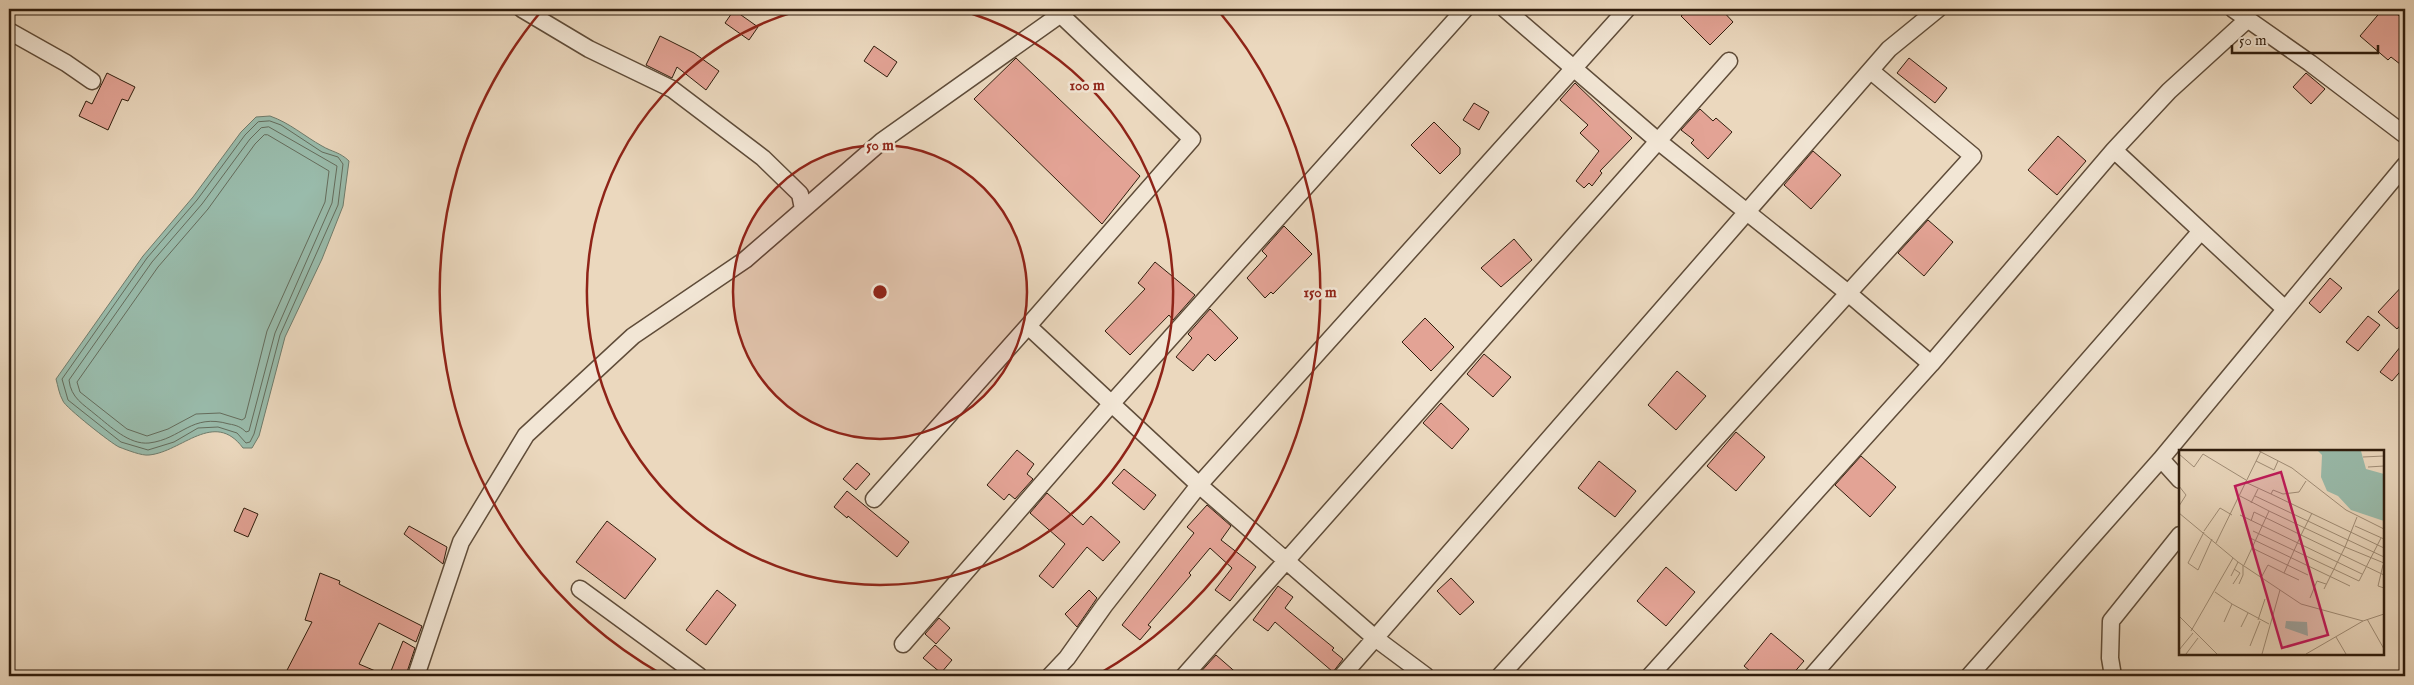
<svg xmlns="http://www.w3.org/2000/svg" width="2414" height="685" font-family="'IM FELL English',serif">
<rect width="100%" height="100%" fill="#ebd8be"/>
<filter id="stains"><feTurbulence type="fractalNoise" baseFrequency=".004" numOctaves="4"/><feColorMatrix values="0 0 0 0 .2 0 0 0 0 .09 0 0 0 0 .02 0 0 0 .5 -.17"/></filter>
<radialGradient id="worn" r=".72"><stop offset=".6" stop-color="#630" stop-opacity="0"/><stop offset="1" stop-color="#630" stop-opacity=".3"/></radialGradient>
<path fill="#99bbab" stroke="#6f7c6c" d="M 270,116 C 290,123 304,136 322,146 C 332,152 340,152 349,161 L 343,206 L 322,259 L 285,337 L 259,436 L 252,448 L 243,448 C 214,409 182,452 149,455 C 142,456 127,450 119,447 C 112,444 65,407 63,401 C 59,394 58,386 56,379 L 143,256 L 193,197 L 241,132 L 256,117 Z"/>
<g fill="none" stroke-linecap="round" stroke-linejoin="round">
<path stroke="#646c5c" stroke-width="1" d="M 270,121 L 281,125 L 322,152 L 338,157 L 343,164 L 338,205 L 280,335 L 254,434 L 250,442 L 246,443 L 237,433 L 218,427 L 198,428 L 174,442 L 148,450 L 121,442 L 68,400 L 62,379 L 147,258 L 197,200 L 245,135 L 258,122 Z
M 269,127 L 337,166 L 332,203 L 275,333 L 249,431 L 246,432 C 241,427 236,425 229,424 C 191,413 182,439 149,443 C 129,445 110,426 96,415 C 83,404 71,398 69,380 L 152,262 L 202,204 L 250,139 L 261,128 Z
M 268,135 L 329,171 L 325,202 L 267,331 L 245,418 L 242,420 L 220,413 L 196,414 L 168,429 L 147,436 L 127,429 L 80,392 L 77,382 L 158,267 L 208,209 L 255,144 L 264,135 Z"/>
</g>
<path fill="#e3a395" stroke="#301d0d" d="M 1689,9 L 1721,9 L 1733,22 L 1710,45 L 1681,16 Z
M 2383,9 L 2391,9 L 2405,21 L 2405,68 L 2391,57 L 2388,60 L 2360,36 Z
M 734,10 L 758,27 L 749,40 L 725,23 Z
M 660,36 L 694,53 L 719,71 L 706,90 L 677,67 L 672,78 L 646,65 Z
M 874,46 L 897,62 L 887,77 L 864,61 Z
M 1016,58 L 1140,176 L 1102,224 L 974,99 Z
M 1909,58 L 1947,88 L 1935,103 L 1897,73 Z
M 107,73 L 135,87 L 128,101 L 122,99 L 108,130 L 79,116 L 86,101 L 92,104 Z
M 2306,73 L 2325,89 L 2311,104 L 2293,87 Z
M 1575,83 L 1632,138 L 1600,171 L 1602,173 L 1592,186 L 1589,183 L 1584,188 L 1576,181 L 1599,151 L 1580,133 L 1588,125 L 1560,100 Z
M 1474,103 L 1489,112 L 1479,130 L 1463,120 Z
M 1700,109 L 1713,121 L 1716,118 L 1732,132 L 1708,159 L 1691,143 L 1694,140 L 1681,130 Z
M 1434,122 L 1460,148 L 1460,154 L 1440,174 L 1411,145 Z
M 2058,136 L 2086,161 L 2057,195 L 2028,170 Z
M 1813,151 L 1841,175 L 1811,209 L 1784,185 Z
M 1928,220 L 1953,242 L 1924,276 L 1898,253 Z
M 1284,226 L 1312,254 L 1273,294 L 1271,292 L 1265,298 L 1247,278 L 1267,256 L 1262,251 Z
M 1514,239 L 1532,260 L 1501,287 L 1481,268 Z
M 1155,262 L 1195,295 L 1173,320 L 1169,315 L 1130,355 L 1105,331 L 1145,289 L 1138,283 Z
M 2330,278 L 2342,288 L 2320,313 L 2309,303 Z
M 2405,283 L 2405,320 L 2397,329 L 2378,312 Z
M 1210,309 L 1238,338 L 1215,361 L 1208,354 L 1193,371 L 1176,357 L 1192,338 L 1188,334 Z
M 2368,316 L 2380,325 L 2358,351 L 2346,342 Z
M 1425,318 L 1454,347 L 1431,371 L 1402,342 Z
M 2405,341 L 2405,366 L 2392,381 L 2380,372 Z
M 1484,354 L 1511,377 L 1493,397 L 1467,374 Z
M 1677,371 L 1706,396 L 1676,430 L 1648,405 Z
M 1441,403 L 1469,429 L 1452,449 L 1423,423 Z
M 1736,432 L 1765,457 L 1736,491 L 1707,466 Z
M 1017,450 L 1034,464 L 1027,474 L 1033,479 L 1015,499 L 1009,494 L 1004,500 L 987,485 Z
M 1861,456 L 1896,487 L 1870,517 L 1835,485 Z
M 1599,461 L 1636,491 L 1615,517 L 1578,488 Z
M 857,463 L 870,474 L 856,490 L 843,479 Z
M 1124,469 L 1156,495 L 1144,510 L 1112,483 Z
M 847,491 L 909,542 L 897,557 L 848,516 L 847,518 L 834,507 Z
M 1047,493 L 1083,525 L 1091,516 L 1120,542 L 1103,561 L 1087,547 L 1053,588 L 1039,576 L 1065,544 L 1030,513 Z
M 1207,505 L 1231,526 L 1221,540 L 1256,567 L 1230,601 L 1215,590 L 1232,568 L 1210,548 L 1189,573 L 1191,575 L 1148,625 L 1151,627 L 1140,640 L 1122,625 L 1194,533 L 1187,527 Z
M 244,508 L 258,514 L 248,537 L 234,531 Z
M 607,521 L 656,559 L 625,599 L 576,562 Z
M 409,526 L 447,547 L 443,564 L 404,534 Z
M 1666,567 L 1695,592 L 1666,626 L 1637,601 Z
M 320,573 L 340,581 L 339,584 L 422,626 L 416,642 L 379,623 L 359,664 L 387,676 L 284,676 L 312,622 L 305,620 Z
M 1451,578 L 1474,602 L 1460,615 L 1437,591 Z
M 1278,586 L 1293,597 L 1285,608 L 1334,648 L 1332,650 L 1343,659 L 1333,672 L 1275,622 L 1268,631 L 1253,620 Z
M 717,590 L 736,605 L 706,645 L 686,630 Z
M 1089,590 L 1097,598 L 1077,627 L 1065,614 Z
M 939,618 L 950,628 L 936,644 L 925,634 Z
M 1771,633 L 1804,661 L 1791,676 L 1756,676 L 1744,666 Z
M 403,641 L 415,648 L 406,675 L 389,676 Z
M 935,645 L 952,660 L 941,673 L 923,658 Z
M 1216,655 L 1240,676 L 1197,676 Z"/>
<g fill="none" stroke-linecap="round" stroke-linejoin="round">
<defs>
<path id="minor" d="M 522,9 L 589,49 L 672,89 L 763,158 L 800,194 L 803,209
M 1505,9 L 1658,141 L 1848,293 L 1931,364 L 1650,676
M 2233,9 L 2310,63 L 2405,135
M 1060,14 L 1192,139 L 1028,326 L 1199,485 L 1375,638 L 1426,676
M 9,31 L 66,63 L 92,81
M 2114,150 L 2285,309
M 1931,364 L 2114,150 L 2169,91 L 2248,19
M 2180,480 L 2161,459 L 2405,165
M 874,499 L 1028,326
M 580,589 L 699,676
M 903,644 L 1113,402 L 1465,9
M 416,676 L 461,542 L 526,435 L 633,336 L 745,260 L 882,141 L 1068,9
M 1050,676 L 1067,658 L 1104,606 L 1199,485 L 1627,9
M 1184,676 L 1729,61
M 1342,676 L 1889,49 L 1938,9
M 1500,676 L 1973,156 L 1871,71
M 1812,676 L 2201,231
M 1969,676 L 2161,459
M 2113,676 L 2110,658 L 2111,621 L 2180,535"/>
</defs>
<use href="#minor" stroke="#5f4c39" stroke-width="19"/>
<use href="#minor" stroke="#f2e6d5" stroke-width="16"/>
</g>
<circle cx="880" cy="292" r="147" fill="#8f2418" fill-opacity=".12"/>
<g fill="none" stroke="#8f2418" stroke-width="2.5">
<circle cx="880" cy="292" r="147"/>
<path d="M956 9A293 293 0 1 1 804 9"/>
<path d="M663 675A440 440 0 0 1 543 9M1217 9A440 440 0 0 1 1097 675"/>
</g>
<g transform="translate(2179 450)">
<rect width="205" height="205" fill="#ebd8be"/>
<path d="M 139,1 L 182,1 L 187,19 L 205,24 L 205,71 L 172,60 L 159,46 L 148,41 L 142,27 L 143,5 ZM 107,171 L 128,172 L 129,186 L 106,178 Z" fill="#99bbab"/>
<path fill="none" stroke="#a08d77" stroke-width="1" d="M 80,1 L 113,18 L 167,60 L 205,79M 0,4 L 15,17 L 24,4 L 67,30M 184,7 L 205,6M 77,11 L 95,20 L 99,11M 189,17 L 205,16M 66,32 L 92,44 L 94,40 L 104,44 L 120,42 L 127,31M 0,36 L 7,45 L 0,56M 92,44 L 205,98M 61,46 L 90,61M 76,46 L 205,107M 72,53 L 79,39M 0,63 L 59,112 L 122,154 L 184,171 L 205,164M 133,63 L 122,85 L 205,125M 61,65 L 183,124M 178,67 L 166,97 L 205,113M 72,71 L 75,62 L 122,85 L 105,123 L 89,115 L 83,126M 176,76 L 205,89M 25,81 L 41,58 L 53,65M 74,81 L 180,131 L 202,88M 25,82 L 9,113 L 19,120 L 33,89M 71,88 L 171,136M 37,93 L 82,1M 73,98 L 90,61 L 166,97 L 145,139M 65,115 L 73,98 L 129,125M 204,115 L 199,136 L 205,138M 105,123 L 120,130M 52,126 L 59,112M 54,134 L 61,123 L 55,119M 60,134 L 64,125 L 64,115M 36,142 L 53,154 L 45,172M 131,148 L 138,131 L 147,134M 53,154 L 90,174M 0,166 L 38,204M 188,169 L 205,199M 79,170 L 86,149M 62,177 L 69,163M 12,181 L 54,108M 157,187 L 167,204M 71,196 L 81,171M 0,200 L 14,183M 7,204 L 19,188M 83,204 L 101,140M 127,204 L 184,171"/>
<path fill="#c2185b" fill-opacity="0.15" stroke="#c2185b" stroke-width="2.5" d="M 102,22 L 149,185 L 103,198 L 56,36 Z"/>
<rect width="205" height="205" fill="none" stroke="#301d0d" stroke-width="2.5"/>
</g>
<circle cx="880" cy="292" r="8" fill="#8f2418" stroke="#f2e6d5" stroke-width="2.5"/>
<g font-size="15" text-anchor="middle" font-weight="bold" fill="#8f2418" stroke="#f2e6d5" stroke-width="5" stroke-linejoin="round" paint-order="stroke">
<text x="1087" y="90">100 m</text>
<text x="880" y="150">50 m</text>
<text x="1320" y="297">150 m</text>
</g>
<rect width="2414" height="685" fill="none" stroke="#ebd8be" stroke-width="30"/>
<rect x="10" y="10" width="2394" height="665" fill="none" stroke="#301d0d" stroke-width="2.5"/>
<rect x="15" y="15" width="2384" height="655" fill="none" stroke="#301d0d"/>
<path d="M2232 45v8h146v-8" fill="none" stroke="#301d0d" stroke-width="2.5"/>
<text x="2239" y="45" font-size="15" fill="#301d0d" stroke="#f2e6d5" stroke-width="4" paint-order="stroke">50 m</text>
<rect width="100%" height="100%" filter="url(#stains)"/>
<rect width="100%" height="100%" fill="url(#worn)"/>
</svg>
